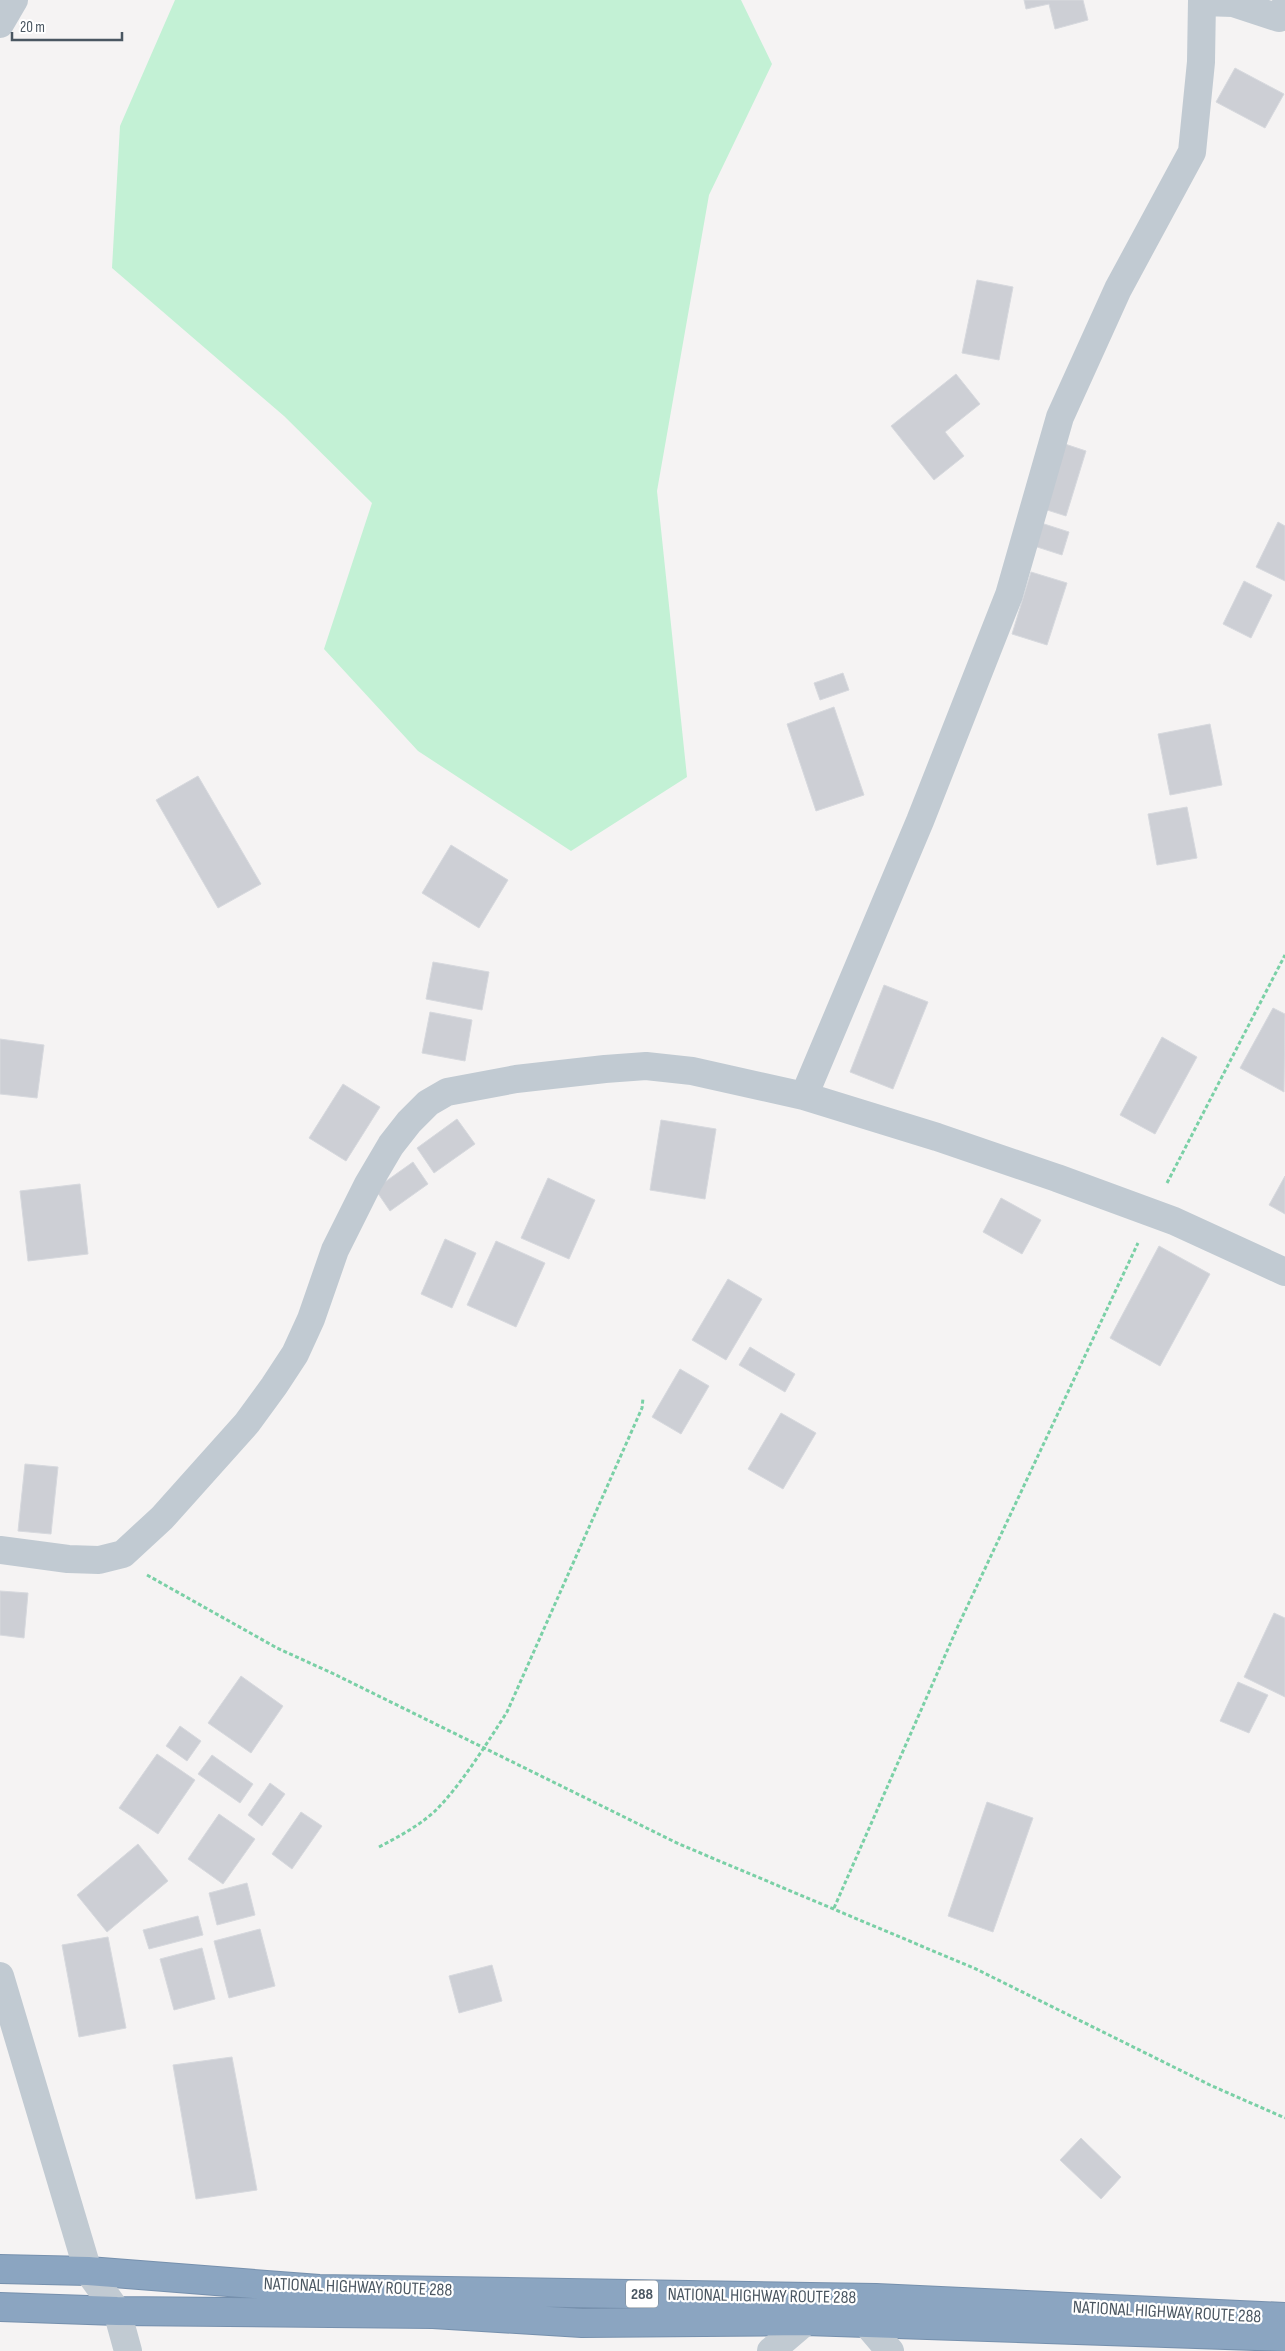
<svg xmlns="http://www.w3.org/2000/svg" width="1285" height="2351" font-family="'Sofia Sans Condensed',sans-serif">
<rect width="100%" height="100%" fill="#f5f3f3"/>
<path fill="#c3f1d5" d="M 175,0 L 741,0 L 772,64 L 709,195 L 657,491 L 687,777 L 571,851 L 418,751 L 324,649 L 372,503 L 284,416 L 112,268 L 120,126 Z"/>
<path fill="#cdcfd5" stroke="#d7d9de" d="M 1024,0 L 1083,0 L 1088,20 L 1055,29 L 1049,4 L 1026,9 Z
M 1235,68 L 1284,94 L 1265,128 L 1216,102 Z
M 977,280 L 1013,287 L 999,360 L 962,353 Z
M 956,374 L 980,404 L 945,432 L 964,456 L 934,480 L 891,426 Z
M 1065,444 L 1086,451 L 1066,516 L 1044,509 Z
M 1038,522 L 1069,532 L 1062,555 L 1031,545 Z
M 1278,522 L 1285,526 L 1285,581 L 1256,567 Z
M 1031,572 L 1067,583 L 1047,645 L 1012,634 Z
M 1244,581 L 1272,595 L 1251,638 L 1223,624 Z
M 843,673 L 849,690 L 820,700 L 814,683 Z
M 834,707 L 864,795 L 816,811 L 787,724 Z
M 1210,724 L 1222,785 L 1170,795 L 1158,734 Z
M 198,776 L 261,884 L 218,908 L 156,800 Z
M 1187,807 L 1197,858 L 1157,865 L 1148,814 Z
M 451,845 L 508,880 L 479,928 L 422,893 Z
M 433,962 L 489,972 L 482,1010 L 426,999 Z
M 884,985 L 928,1002 L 893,1089 L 850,1072 Z
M 1273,1008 L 1285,1014 L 1284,1092 L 1240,1068 Z
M 430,1012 L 472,1020 L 465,1061 L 422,1053 Z
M 1162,1037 L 1197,1057 L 1155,1134 L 1120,1115 Z
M 0,1039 L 44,1045 L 37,1098 L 0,1094 Z
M 343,1084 L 380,1107 L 346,1161 L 309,1138 Z
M 457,1119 L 475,1144 L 434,1173 L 417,1148 Z
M 661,1120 L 716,1129 L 705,1199 L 650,1190 Z
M 413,1162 L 428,1184 L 390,1211 L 375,1189 Z
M 1285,1176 L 1285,1214 L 1269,1205 Z
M 548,1178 L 595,1200 L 569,1259 L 521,1238 Z
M 80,1184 L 88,1254 L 28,1261 L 20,1191 Z
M 1001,1198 L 1041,1220 L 1022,1254 L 983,1232 Z
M 445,1239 L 476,1253 L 452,1308 L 421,1294 Z
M 496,1241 L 545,1263 L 516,1327 L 467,1305 Z
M 1159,1246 L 1210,1274 L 1160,1366 L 1110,1338 Z
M 728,1279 L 762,1299 L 726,1360 L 692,1340 Z
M 750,1347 L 795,1374 L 785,1392 L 739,1365 Z
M 680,1369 L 709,1386 L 681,1434 L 652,1417 Z
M 781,1413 L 816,1433 L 783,1489 L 748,1469 Z
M 25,1464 L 58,1467 L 51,1534 L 18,1531 Z
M 0,1591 L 28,1593 L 24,1638 L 0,1635 Z
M 1274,1613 L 1285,1618 L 1285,1697 L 1244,1677 Z
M 241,1676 L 283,1706 L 251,1753 L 208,1723 Z
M 1238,1682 L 1268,1695 L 1249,1733 L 1220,1721 Z
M 180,1726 L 201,1741 L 187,1761 L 166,1746 Z
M 157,1754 L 195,1780 L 158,1834 L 119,1808 Z
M 212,1755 L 253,1784 L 240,1803 L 198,1774 Z
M 270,1783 L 285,1794 L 262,1826 L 248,1815 Z
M 987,1802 L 1033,1818 L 993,1932 L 948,1916 Z
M 301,1812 L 322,1826 L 292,1869 L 272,1854 Z
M 219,1814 L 255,1839 L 223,1884 L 188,1859 Z
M 138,1844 L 168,1881 L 107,1932 L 77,1895 Z
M 247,1883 L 255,1915 L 217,1925 L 209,1893 Z
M 198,1916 L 203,1935 L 149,1949 L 143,1930 Z
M 260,1929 L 275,1986 L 229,1998 L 214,1941 Z
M 108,1937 L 126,2028 L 79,2037 L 62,1945 Z
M 202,1948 L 215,1999 L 174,2010 L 160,1959 Z
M 492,1965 L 502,2001 L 459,2013 L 449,1976 Z
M 232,2057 L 257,2190 L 196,2199 L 173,2065 Z
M 1081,2138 L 1121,2177 L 1101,2199 L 1060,2160 Z"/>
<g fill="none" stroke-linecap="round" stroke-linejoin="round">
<defs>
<path id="highway" d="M 0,2269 L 88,2271 L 319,2289 L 876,2298 L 1285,2317
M 0,2307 L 117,2311 L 433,2314 L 582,2323 L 806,2321 L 1285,2337"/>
</defs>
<use href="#highway" stroke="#7690ad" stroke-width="30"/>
<path stroke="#7ad0a6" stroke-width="3" stroke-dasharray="4 2.5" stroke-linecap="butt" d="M 1167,1183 L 1285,955
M 147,1575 L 277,1648 L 334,1674 L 679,1844 L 976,1969 L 1210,2085 L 1285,2118
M 379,1847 C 398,1837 417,1827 434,1812 C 460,1787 487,1743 507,1712 L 642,1408 L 643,1398
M 834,1908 L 958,1626 L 1138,1243"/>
<path stroke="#c1cad2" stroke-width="28" d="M 1202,2 L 1233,3 L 1279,18 L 1285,6
M 0,24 L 14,0
M 804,1096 L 920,821 L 1009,595 L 1060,417 L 1118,289 L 1192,152 L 1201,62 L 1202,0
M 0,1550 L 68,1559 L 99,1560 L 123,1554 L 162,1518 L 247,1423 L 274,1386 L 295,1354 L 311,1319 L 335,1250 L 368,1184 L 391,1145 L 409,1122 L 428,1103 L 447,1092 L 516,1079 L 605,1069 L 646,1066 L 692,1071 L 804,1096 L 937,1137 L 1057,1178 L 1174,1221 L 1285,1272
M 0,1976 L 88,2271 L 117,2311 L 128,2351
M 866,2323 L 890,2351
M 771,2351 L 806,2321"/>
<use href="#highway" stroke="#8ba5c1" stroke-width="28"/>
</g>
<g text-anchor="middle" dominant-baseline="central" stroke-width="4.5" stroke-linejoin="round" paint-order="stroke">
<rect fill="#fff" stroke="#808990" stroke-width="1" x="626" y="2280.5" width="32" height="27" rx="4"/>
<g font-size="16" font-weight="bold" fill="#4a5661">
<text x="642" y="2294">288</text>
</g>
<g font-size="18" fill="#4a5661" stroke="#fff">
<text transform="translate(358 2287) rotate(2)">NATIONAL HIGHWAY ROUTE 288</text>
<text transform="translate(762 2296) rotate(1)">NATIONAL HIGHWAY ROUTE 288</text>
<text transform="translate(1167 2312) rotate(3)">NATIONAL HIGHWAY ROUTE 288</text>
</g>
</g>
<path d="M12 32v8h110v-8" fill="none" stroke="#4a5661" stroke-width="2.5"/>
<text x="20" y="32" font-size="15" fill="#4a5661" stroke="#ffffff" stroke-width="4" paint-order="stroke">20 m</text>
</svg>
